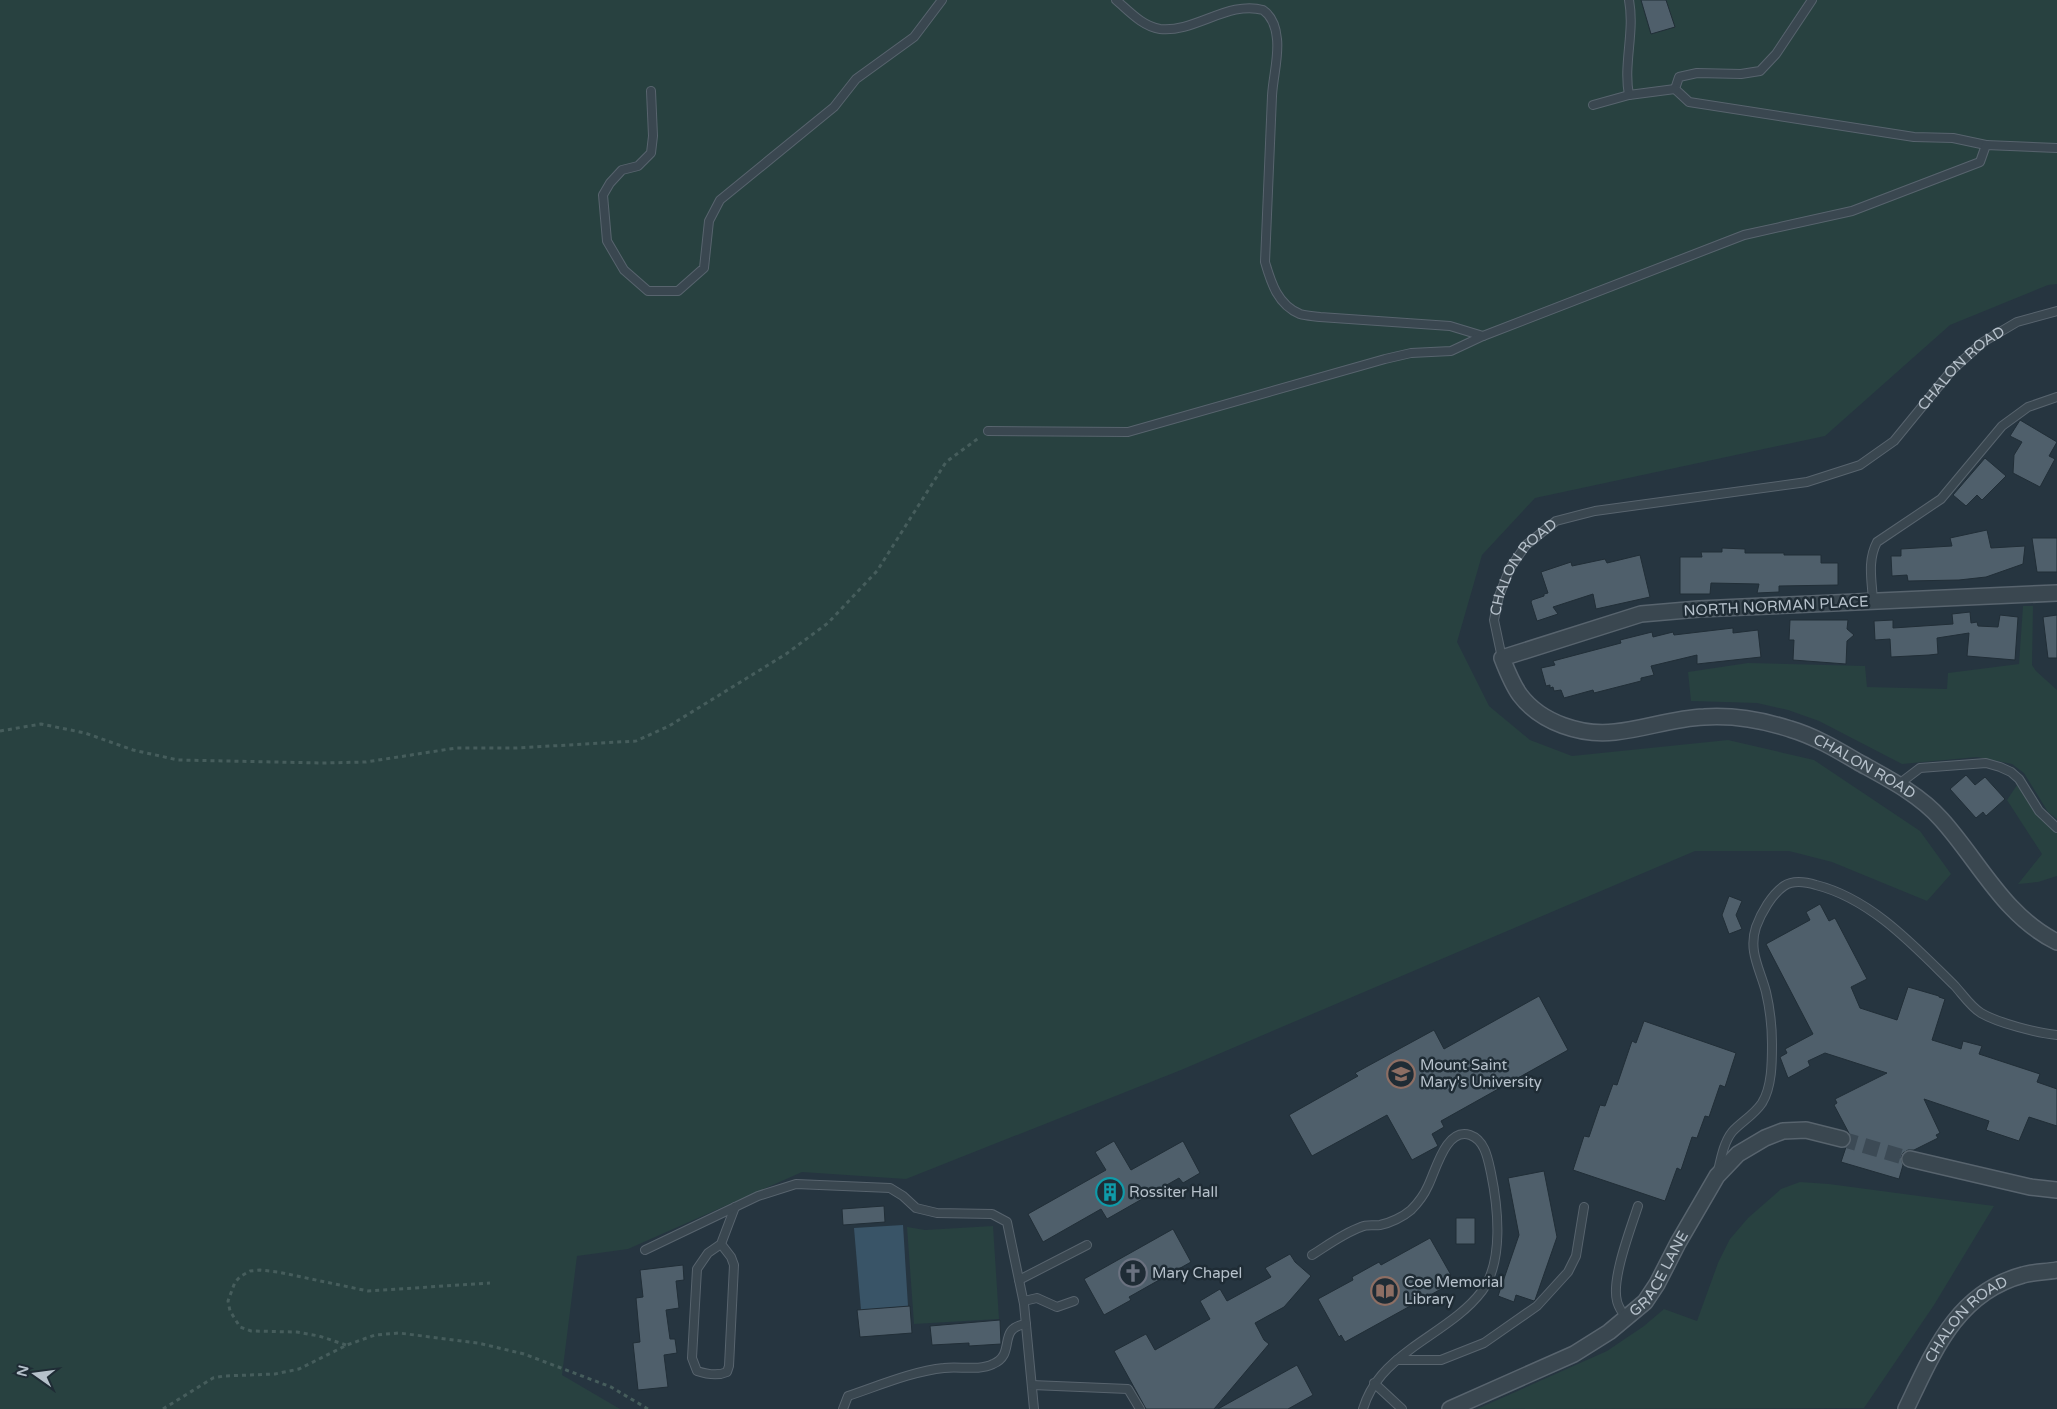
<svg xmlns="http://www.w3.org/2000/svg" width="2057" height="1409" font-family="'Varela Round',sans-serif">
<rect width="100%" height="100%" fill="#263540"/>
<path fill="#284140" d="M 0,0 L 2057,0 L 2057,284 L 2048,285 L 1950,325 L 1825,436 L 1535,498 L 1482,555 L 1457,642 L 1489,706 L 1530,740 L 1572,756 L 1728,740 L 1814,760 L 1920,831 L 1951,874 L 1927,901 L 1832,862 L 1789,851 L 1695,851 L 1181,1070 L 906,1179 L 802,1172 L 628,1249 L 577,1256 L 562,1375 L 620,1409 L 0,1409 Z
M 2023,606 L 2033,606 L 2032,665 L 2036,671 L 2057,690 L 2057,819 L 2048,812 L 2024,773 L 2012,764 L 1977,757 L 1902,764 L 1819,721 L 1788,710 L 1757,703 L 1691,701 L 1688,672 L 1748,663 L 1865,666 L 1867,687 L 1947,689 L 1948,673 L 2019,664 Z
M 2017,785 L 2038,815 L 2057,833 L 2057,876 L 2038,882 L 2018,884 L 2042,854 L 2007,800 Z
M 1800,1182 L 1829,1184 L 1994,1206 L 1934,1305 L 1864,1408 L 1477,1409 L 1607,1351 L 1644,1326 L 1664,1309 L 1697,1321 L 1718,1263 L 1730,1239 L 1748,1218 L 1781,1189 Z
M 993,1226 L 999,1319 L 914,1324 L 907,1227 L 925,1230 Z"/>
<path fill="#395467" d="M 903,1225 L 908,1306 L 861,1310 L 854,1228 Z"/>
<path fill="#4f5f6b" stroke="#212e37" d="M 1641,0 L 1666,0 L 1675,27 L 1651,34 Z
M 2020,420 L 2057,442 L 2049,456 L 2055,459 L 2040,487 L 2013,473 L 2014,455 L 2022,442 L 2010,436 Z
M 1985,458 L 2006,476 L 1982,500 L 1977,495 L 1966,506 L 1953,495 Z
M 1987,530 L 1991,548 L 2025,546 L 2023,564 L 1986,577 L 1959,580 L 1908,581 L 1907,575 L 1892,576 L 1891,556 L 1901,556 L 1901,549 L 1952,546 L 1950,538 Z
M 2032,538 L 2057,538 L 2057,572 L 2037,572 Z
M 1722,548 L 1745,549 L 1745,553 L 1784,553 L 1784,555 L 1821,555 L 1821,563 L 1838,563 L 1838,585 L 1779,586 L 1779,592 L 1757,593 L 1759,584 L 1711,583 L 1710,594 L 1680,594 L 1680,557 L 1702,557 L 1701,552 L 1722,552 Z
M 1640,555 L 1650,597 L 1596,609 L 1593,594 L 1553,607 L 1558,614 L 1537,621 L 1531,602 L 1532,600 L 1544,596 L 1544,594 L 1548,593 L 1541,572 L 1571,562 L 1572,566 L 1605,559 L 1607,563 Z
M 1970,612 L 1971,623 L 1977,622 L 1978,626 L 1998,627 L 2000,615 L 2018,617 L 2015,660 L 1967,656 L 1969,633 L 1937,638 L 1938,654 L 1929,655 L 1891,657 L 1890,639 L 1875,640 L 1874,621 L 1893,620 L 1893,628 L 1953,624 L 1952,614 Z
M 2057,615 L 2057,658 L 2048,658 L 2043,617 Z
M 1790,620 L 1848,620 L 1847,629 L 1854,635 L 1847,641 L 1846,664 L 1793,660 L 1794,640 L 1789,640 Z
M 1733,628 L 1733,633 L 1758,630 L 1761,657 L 1697,664 L 1697,655 L 1651,666 L 1654,675 L 1641,678 L 1641,681 L 1594,693 L 1593,690 L 1564,698 L 1561,690 L 1554,691 L 1553,687 L 1550,688 L 1550,685 L 1546,686 L 1541,668 L 1555,665 L 1553,661 L 1621,643 L 1620,640 L 1652,632 L 1653,637 L 1673,632 L 1674,635 Z
M 1966,775 L 1975,785 L 1985,777 L 2005,799 L 1986,816 L 1983,812 L 1976,818 L 1950,789 Z
M 1729,896 L 1742,901 L 1736,915 L 1742,929 L 1729,934 L 1722,915 Z
M 1820,904 L 1829,921 L 1835,918 L 1867,979 L 1851,987 L 1860,1008 L 1897,1020 L 1908,987 L 1939,996 L 1939,997 L 1945,999 L 1932,1040 L 1961,1049 L 1963,1041 L 1982,1046 L 1979,1054 L 2040,1074 L 2037,1082 L 2057,1089 L 2057,1126 L 2029,1117 L 2019,1141 L 1986,1130 L 1989,1121 L 1924,1099 L 1940,1133 L 1936,1135 L 1938,1138 L 1914,1150 L 1908,1150 L 1903,1153 L 1901,1157 L 1903,1165 L 1899,1179 L 1841,1162 L 1846,1147 L 1851,1142 L 1851,1137 L 1834,1105 L 1837,1103 L 1835,1099 L 1887,1073 L 1825,1053 L 1808,1061 L 1810,1066 L 1788,1078 L 1780,1057 L 1787,1053 L 1785,1049 L 1813,1034 L 1766,944 L 1810,920 L 1806,912 Z
M 1539,996 L 1568,1050 L 1441,1121 L 1444,1127 L 1432,1134 L 1438,1146 L 1412,1160 L 1387,1115 L 1312,1156 L 1289,1115 L 1358,1076 L 1355,1073 L 1434,1030 L 1444,1049 Z
M 1644,1021 L 1736,1053 L 1725,1087 L 1720,1085 L 1709,1117 L 1705,1116 L 1697,1138 L 1692,1137 L 1681,1170 L 1677,1168 L 1665,1201 L 1573,1170 L 1584,1136 L 1589,1137 L 1600,1105 L 1605,1106 L 1613,1084 L 1617,1085 L 1632,1041 L 1636,1043 Z
M 1114,1141 L 1131,1170 L 1183,1141 L 1200,1173 L 1183,1183 L 1179,1178 L 1107,1219 L 1101,1209 L 1043,1242 L 1028,1214 L 1106,1170 L 1095,1152 Z
M 1544,1171 L 1557,1237 L 1535,1300 L 1534,1301 L 1516,1295 L 1514,1302 L 1498,1296 L 1519,1235 L 1508,1178 Z
M 884,1206 L 885,1222 L 843,1225 L 842,1209 Z
M 1456,1218 L 1475,1218 L 1475,1244 L 1456,1244 Z
M 1173,1229 L 1191,1262 L 1129,1297 L 1131,1300 L 1104,1315 L 1084,1279 Z
M 1430,1238 L 1451,1275 L 1448,1276 L 1452,1283 L 1345,1342 L 1341,1335 L 1339,1337 L 1318,1299 L 1353,1280 L 1352,1277 L 1379,1262 L 1381,1265 Z
M 1290,1254 L 1295,1262 L 1311,1276 L 1284,1307 L 1255,1323 L 1264,1340 L 1269,1344 L 1214,1409 L 1146,1409 L 1114,1351 L 1146,1334 L 1155,1350 L 1210,1319 L 1200,1301 L 1220,1289 L 1227,1301 L 1271,1277 L 1265,1268 Z
M 683,1265 L 684,1280 L 676,1281 L 679,1308 L 666,1310 L 670,1339 L 675,1339 L 677,1353 L 664,1355 L 668,1387 L 638,1390 L 633,1343 L 640,1342 L 636,1298 L 643,1297 L 640,1270 Z
M 910,1306 L 912,1333 L 860,1337 L 857,1310 Z
M 1000,1320 L 1001,1344 L 969,1346 L 969,1343 L 932,1345 L 930,1326 Z
M 1297,1365 L 1313,1395 L 1288,1409 L 1218,1409 Z"/>
<g fill="none" stroke-linecap="round" stroke-linejoin="round">
<path stroke="#3c4a55" stroke-width="15" stroke-dasharray="15 8" stroke-linecap="butt" d="M 1842,1139 L 1910,1159"/>
<defs>
<g id="service">
<path d="M 1116,0 C 1129,11 1142,26 1160,29 C 1194,33 1229,0 1263,10 C 1273,17 1276,28 1277,39 C 1279,57 1273,77 1272,96 C 1270,151 1267,207 1265,262 C 1271,283 1278,305 1300,314 C 1306,316 1314,316 1320,317 L 1450,326 L 1483,336"/>
<path d="M 1812,0 L 1776,54 L 1760,71 L 1741,74 L 1697,73 L 1679,77 L 1675,89 L 1689,102 L 1914,137 L 1953,138 L 1986,145"/>
<path d="M 651,91 L 653,136 L 651,153 L 638,166 L 622,170 L 610,183 L 603,195 L 607,241 L 624,270 L 648,291 L 678,291 L 704,268 L 709,221 L 720,200 L 834,107 L 856,79 L 914,37 L 942,0"/>
<path d="M 1629,95 C 1623,64 1635,32 1629,0"/>
<path d="M 1593,105 L 1629,95 L 1675,89"/>
<path d="M 988,431 L 1128,432 L 1385,359 L 1411,353 L 1451,351 L 1483,336 L 1744,235 L 1852,211 L 1980,162 L 1986,145 L 2057,148"/>
<path d="M 1873,601 C 1872,581 1867,561 1877,542 L 1941,499 L 2002,426 L 2028,407 L 2057,397"/>
<path id="s1" d="M 1502,658 L 1494,620 L 1499,596 L 1510,568 L 1526,545 L 1556,521 L 1595,511 L 1807,482 L 1860,465 L 1894,441 L 1952,370 L 1983,342 L 2017,322 L 2057,311"/>
<path d="M 1899,784 L 1920,768 L 1986,763 L 2000,767 L 2011,772 L 2019,779 L 2039,811 L 2057,828"/>
<path d="M 1718,1171 C 1721,1158 1724,1142 1732,1132 C 1741,1122 1754,1115 1762,1103 C 1772,1087 1772,1062 1772,1044 C 1772,1026 1770,1009 1766,992 C 1760,969 1748,951 1756,927 C 1761,913 1772,894 1784,886 C 1793,880 1806,882 1816,885 C 1872,899 1915,947 1955,986 C 1963,995 1971,1007 1981,1013 C 1998,1023 2037,1033 2057,1035"/>
<path d="M 721,1244 L 731,1257 L 734,1265 L 729,1366 L 727,1372 C 718,1376 706,1374 697,1371 L 692,1358 L 697,1269 L 708,1253 L 721,1244 L 735,1207"/>
<path d="M 645,1250 L 758,1196 L 796,1184 L 890,1188 L 903,1196 L 916,1208 L 937,1213 L 992,1214 L 1007,1222 L 1024,1304 L 1034,1409"/>
<path d="M 1312,1255 C 1328,1245 1344,1233 1361,1227 C 1367,1224 1374,1226 1380,1225 C 1390,1223 1403,1217 1411,1210 C 1418,1203 1424,1195 1428,1186 C 1436,1170 1446,1127 1470,1135 C 1485,1140 1488,1159 1491,1173 C 1498,1207 1504,1261 1482,1291 C 1464,1315 1435,1331 1412,1348 C 1389,1365 1371,1382 1363,1409"/>
<path d="M 1019,1280 L 1087,1245"/>
<path d="M 1024,1301 L 1037,1298 L 1057,1307 L 1074,1301"/>
<path d="M 1626,1319 C 1623,1313 1618,1307 1617,1301 C 1611,1279 1631,1228 1638,1206"/>
<path d="M 1397,1360 L 1441,1360 L 1484,1343 L 1537,1306 L 1568,1272 L 1576,1256 L 1584,1207"/>
<path d="M 1374,1383 L 1402,1409"/>
<path d="M 1032,1385 L 1128,1389 L 1140,1409"/>
<path d="M 843,1409 L 848,1396 C 878,1386 913,1371 944,1368 C 959,1366 979,1371 993,1364 C 1017,1354 996,1328 1026,1324"/>
</g>
<g id="minor">
<path id="s2" d="M 2057,593 L 1699,609 L 1641,614 L 1502,658 C 1507,671 1512,684 1520,695 C 1541,723 1582,736 1615,732 C 1645,729 1674,718 1704,717 C 1733,715 1762,720 1790,729 C 1814,736 1836,749 1858,762 C 1887,778 1919,794 1941,819 C 1979,861 2004,916 2057,942"/>
<path d="M 1910,1159 L 2030,1187 L 2057,1190"/>
<path id="s3" d="M 1450,1409 L 1574,1354 L 1609,1332 L 1645,1302 L 1657,1284 L 1678,1243 L 1717,1176 L 1738,1154 L 1765,1138 L 1783,1131 L 1806,1130 L 1842,1139"/>
<path id="s4" d="M 1906,1409 C 1933,1353 1956,1293 2023,1275 C 2033,1272 2046,1272 2057,1270"/>
</g>
</defs>
<use href="#service" stroke="#58646e" stroke-width="10"/>
<use href="#minor" stroke="#58646e" stroke-width="18"/>
<path stroke="#465d5c" stroke-width="3" stroke-dasharray="4 4" stroke-linecap="butt" d="M 0,731 L 41,724 L 85,733 L 133,750 L 178,760 L 322,763 L 366,762 L 456,748 L 517,748 L 636,741 L 669,726 L 786,654 L 828,623 L 877,571 L 946,462 L 980,437
M 346,1345 L 319,1336 L 297,1332 L 251,1331 L 240,1327 L 230,1311 L 228,1301 L 235,1282 L 241,1276 L 250,1271 L 260,1270 L 278,1272 L 368,1291 L 490,1283
M 163,1409 L 213,1378 L 224,1376 L 275,1374 L 299,1369 L 347,1345 L 375,1335 L 399,1333 L 478,1343 L 524,1354 L 611,1387 L 648,1409"/>
<use href="#service" stroke="#3a4750" stroke-width="8"/>
<use href="#minor" stroke="#3a4750" stroke-width="15"/>
</g>
<defs>
<symbol id="university-ring" viewBox="-11 -11 22 22"><circle r="9.5" fill="#1f2c35" stroke="#8d6e63" stroke-width="1.5"/><path d="M0-5L7-2L0 1L-7-2ZM-4 1L0 2.5L4 1V4Q0 6-4 4Z" fill="#8d6e63"/></symbol>
<symbol id="building-ring" viewBox="-11 -11 22 22"><circle r="9.5" fill="#1f2c35" stroke="#0f9aa8" stroke-width="1.5"/><path d="M-4-6H4V6H1V3H-1V6H-4ZM-2.5-4.3h1.7v1.8h-1.7ZM.8-4.3h1.7v1.8H.8ZM-2.5-1h1.7V.8h-1.7ZM.8-1h1.7V.8H.8Z" fill="#0f9aa8"/></symbol>
<symbol id="church-ring" viewBox="-11 -11 22 22"><circle r="9.5" fill="#1f2c35" stroke="#6b7280" stroke-width="1.5"/><path d="M-1.2-6h2.4v3.5h3.3v2.4h-3.3V6h-2.4V-.1h-3.3v-2.4h3.3Z" fill="#6b7280"/></symbol>
<symbol id="library-ring" viewBox="-11 -11 22 22"><circle r="9.5" fill="#1f2c35" stroke="#8d6e63" stroke-width="1.5"/><path d="M-6-4Q-3-5.5-.7-3.5V5Q-3 3-6 4ZM6-4Q3-5.5 .7-3.5V5Q3 3 6 4Z" fill="#8d6e63"/></symbol>
</defs>
<g fill-rule="evenodd">
<use href="#university-ring" x="1385" y="1058" width="32" height="32"/>
<use href="#building-ring" x="1094" y="1176" width="32" height="32"/>
<use href="#church-ring" x="1117" y="1257" width="32" height="32"/>
<use href="#library-ring" x="1369" y="1275" width="32" height="32"/>
</g>
<g text-anchor="middle" dominant-baseline="central" stroke-width="5" stroke-linejoin="round" paint-order="stroke">
<g font-size="15" fill="#b6c1cb" stroke="#1f2c35">
<text stroke="none"><textPath href="#s1" startOffset="611">CHALON ROAD</textPath></text>
<text stroke="none"><textPath href="#s1" startOffset="101">CHALON ROAD</textPath></text>
<text transform="translate(1776 606) rotate(-3)">NORTH NORMAN PLACE</text>
<text stroke="none"><textPath href="#s2" startOffset="971">CHALON ROAD</textPath></text>
<text stroke="none"><textPath href="#s3" startOffset="255">GRACE LANE</textPath></text>
<text stroke="none"><textPath href="#s4" startOffset="110">CHALON ROAD</textPath></text>
</g>
<g font-size="15" fill="#b6c1cb" stroke="#1f2c35" text-anchor="start">
<text x="1420" y="1065">Mount Saint<tspan x="1420" dy="17">Mary's University</tspan></text>
<text x="1129" y="1192">Rossiter Hall</text>
<text x="1152" y="1273">Mary Chapel</text>
<text x="1404" y="1282">Coe Memorial<tspan x="1404" dy="17">Library</tspan></text>
</g>
</g>
<g transform="translate(35 1374) rotate(284)" stroke="#1f2c35" stroke-width="4" paint-order="stroke">
<path d="M0-4L9 19L0 12L-9 19Z" fill="#b6c1cb"/>
<text y="-8" font-size="14" font-weight="bold" text-anchor="middle" fill="#b6c1cb">N</text>
</g>
</svg>
